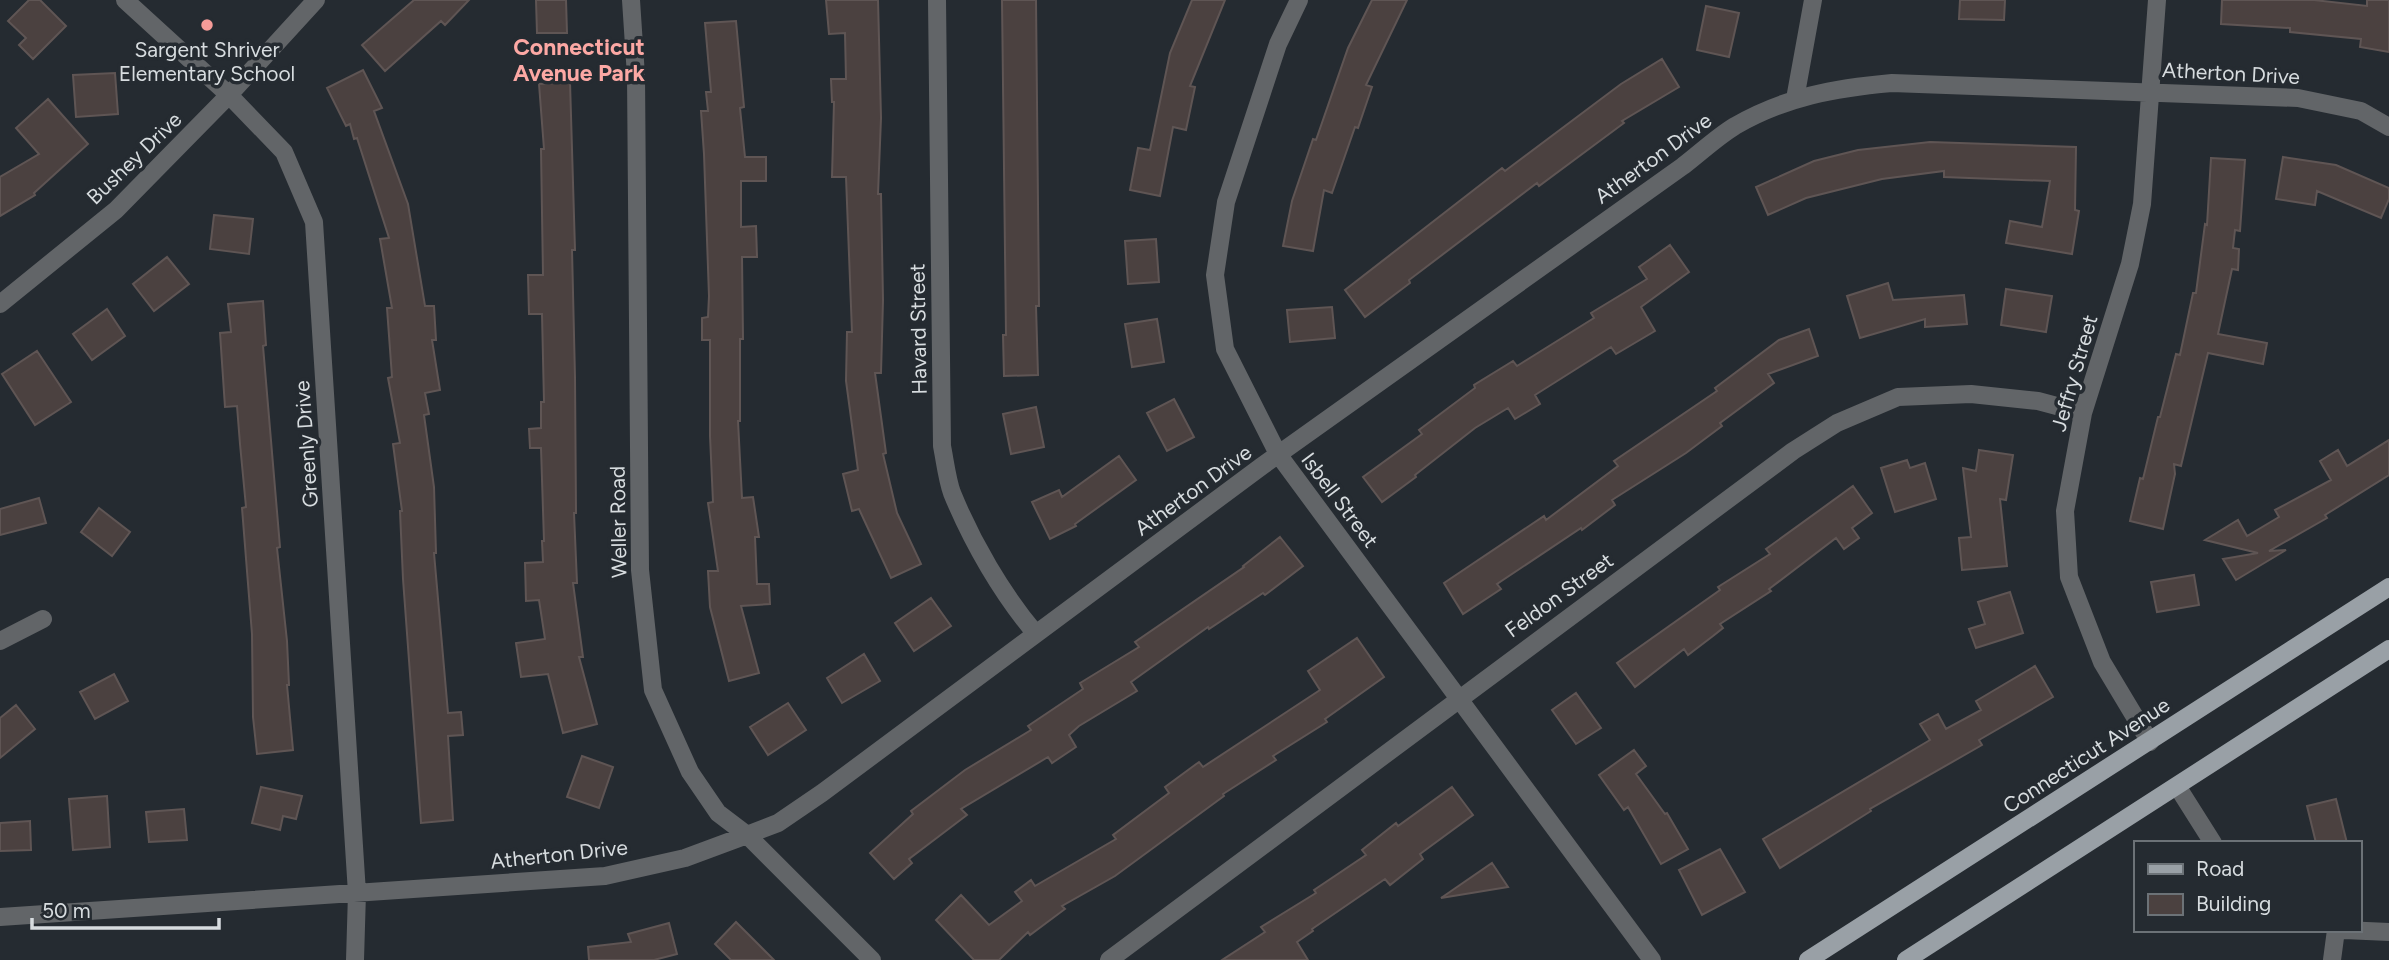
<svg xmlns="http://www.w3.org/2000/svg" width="2389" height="960" font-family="Figtree,sans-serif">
<rect width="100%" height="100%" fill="#252b31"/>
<path fill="#4b4140" stroke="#5f5554" stroke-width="2" d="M 29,0 L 40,0 L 66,26 L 33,59 L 19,45 L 26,38 L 8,21 Z
M 414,0 L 469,0 L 445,25 L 441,21 L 385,71 L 362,45 Z
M 536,0 L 566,0 L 567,33 L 537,33 Z
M 826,0 L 878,0 L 881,118 L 878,194 L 881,194 L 883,300 L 881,373 L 875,373 L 886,453 L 883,454 L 897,513 L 921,564 L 891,578 L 859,509 L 852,511 L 843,474 L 858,470 L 846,381 L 847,332 L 852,332 L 846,177 L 832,177 L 834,102 L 832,102 L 831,79 L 846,79 L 845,33 L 829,34 Z
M 1002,0 L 1036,0 L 1039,306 L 1036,306 L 1038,375 L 1004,376 L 1003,335 L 1006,335 Z
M 1192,0 L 1225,0 L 1190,86 L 1195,87 L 1186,130 L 1173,127 L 1160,196 L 1130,190 L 1138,148 L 1150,150 L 1170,53 Z
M 1372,0 L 1407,0 L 1366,85 L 1372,87 L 1358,128 L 1355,127 L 1332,193 L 1324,190 L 1313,251 L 1283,246 L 1292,201 L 1313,139 L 1316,140 L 1348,48 Z
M 1960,0 L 2005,0 L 2004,20 L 1959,19 Z
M 2222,0 L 2314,0 L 2367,6 L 2367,0 L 2389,0 L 2389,52 L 2360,47 L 2361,39 L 2290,32 L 2290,28 L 2221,24 Z
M 1706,6 L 1739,13 L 1729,57 L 1697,50 Z
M 736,21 L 744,107 L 740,108 L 745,157 L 766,157 L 766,181 L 741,181 L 741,227 L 756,226 L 757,257 L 742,257 L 743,339 L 740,339 L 740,421 L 738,421 L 742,498 L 753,497 L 759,537 L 755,537 L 757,584 L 769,584 L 770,604 L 741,606 L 759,673 L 729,681 L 710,607 L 708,571 L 718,571 L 708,503 L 713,502 L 710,436 L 710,340 L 702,340 L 702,318 L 708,317 L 709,296 L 704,154 L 701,111 L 708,111 L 706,92 L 711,92 L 705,23 Z
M 1662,59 L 1679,87 L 1622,121 L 1624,123 L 1539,186 L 1537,183 L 1409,280 L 1410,283 L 1365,317 L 1345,290 L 1502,168 L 1505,171 L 1621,84 Z
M 363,70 L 382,108 L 374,111 L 408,204 L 425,306 L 434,306 L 436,340 L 432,340 L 440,390 L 425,393 L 429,414 L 424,415 L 434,487 L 436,553 L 434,553 L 448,713 L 461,712 L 463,735 L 448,736 L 453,820 L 421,823 L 403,579 L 400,511 L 402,511 L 393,444 L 400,443 L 388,378 L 392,377 L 387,308 L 392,308 L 380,239 L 389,238 L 357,138 L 354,139 L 350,124 L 346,126 L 327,88 Z
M 115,73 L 118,114 L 76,117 L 73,75 Z
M 570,82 L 575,250 L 572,250 L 575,377 L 576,513 L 574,513 L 577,583 L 573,583 L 583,657 L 579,657 L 597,724 L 563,733 L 548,674 L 521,677 L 516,643 L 545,639 L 539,600 L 526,601 L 525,563 L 543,562 L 542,541 L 544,541 L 541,448 L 530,448 L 529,429 L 541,428 L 541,402 L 544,402 L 542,314 L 529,314 L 528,275 L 543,275 L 541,149 L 544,149 L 539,84 Z
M 48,99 L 88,144 L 34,193 L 35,195 L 0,216 L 0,177 L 39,154 L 16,128 Z
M 1930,142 L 2076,147 L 2075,210 L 2079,211 L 2072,254 L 2006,243 L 2010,221 L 2042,227 L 2050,181 L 1944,177 L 1944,171 L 1882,179 L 1806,198 L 1768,215 L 1756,187 L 1814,161 L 1858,150 Z
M 2283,157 L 2336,165 L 2389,188 L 2389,199 L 2381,218 L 2317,191 L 2315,205 L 2276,199 Z
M 2211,158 L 2245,160 L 2240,231 L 2235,230 L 2233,248 L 2239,249 L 2238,270 L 2232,269 L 2218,334 L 2267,343 L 2263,364 L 2208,353 L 2181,466 L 2174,464 L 2175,474 L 2163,529 L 2130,521 L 2140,478 L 2143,479 L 2158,417 L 2160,417 L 2176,354 L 2180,355 L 2193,293 L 2196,293 L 2205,224 L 2207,225 Z
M 214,215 L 253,219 L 249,254 L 210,249 Z
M 1156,239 L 1159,282 L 1128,284 L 1125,241 Z
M 1670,245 L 1689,272 L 1641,307 L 1655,331 L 1616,354 L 1611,347 L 1535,395 L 1540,404 L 1515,419 L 1508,408 L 1475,428 L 1415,475 L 1416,477 L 1382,502 L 1363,477 L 1422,434 L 1419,430 L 1475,388 L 1474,385 L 1513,361 L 1517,366 L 1594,318 L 1591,313 L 1647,279 L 1639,267 Z
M 167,257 L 189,284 L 154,311 L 133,284 Z
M 1888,283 L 1893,300 L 1964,295 L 1967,324 L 1925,327 L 1925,319 L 1860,338 L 1847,296 Z
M 2006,289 L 2052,296 L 2046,332 L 2001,325 Z
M 263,301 L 266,345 L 263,346 L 280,547 L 277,548 L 287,641 L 289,685 L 287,685 L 293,750 L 257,754 L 253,717 L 252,634 L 242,508 L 246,507 L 240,444 L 237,406 L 225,407 L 220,333 L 231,332 L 228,304 Z
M 1332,307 L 1335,338 L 1290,342 L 1287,310 Z
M 107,309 L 125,336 L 92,360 L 73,334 Z
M 1157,319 L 1164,362 L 1132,367 L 1125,324 Z
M 1809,329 L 1818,356 L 1768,374 L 1774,383 L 1720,423 L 1722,426 L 1686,453 L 1612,500 L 1615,505 L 1582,530 L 1581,528 L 1497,584 L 1501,589 L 1463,614 L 1444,583 L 1544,516 L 1546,520 L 1618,466 L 1614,461 L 1717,391 L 1715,388 L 1779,340 Z
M 37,351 L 71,402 L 35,425 L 2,374 Z
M 1174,399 L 1194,437 L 1167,451 L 1147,413 Z
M 1036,407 L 1044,447 L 1011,454 L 1003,414 Z
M 2389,440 L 2389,475 L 2325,515 L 2327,518 L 2269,551 L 2286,550 L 2236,580 L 2223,559 L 2258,553 L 2205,540 L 2238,520 L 2247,536 L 2279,517 L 2275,510 L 2331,480 L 2320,461 L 2338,450 L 2347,466 Z
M 1979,450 L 2013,455 L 2006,500 L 2000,499 L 2007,566 L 1962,570 L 1959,538 L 1971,537 L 1963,468 L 1976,471 Z
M 1119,456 L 1136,480 L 1075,524 L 1076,526 L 1050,539 L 1032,502 L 1059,490 L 1062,497 Z
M 1907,460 L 1910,468 L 1925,463 L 1936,499 L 1895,512 L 1881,468 Z
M 1853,486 L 1872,513 L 1852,528 L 1859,538 L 1844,549 L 1836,538 L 1769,589 L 1771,591 L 1720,624 L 1723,628 L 1713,636 L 1688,655 L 1684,649 L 1635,687 L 1617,663 L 1720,590 L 1718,587 L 1770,554 L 1766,549 Z
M 39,498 L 46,523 L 0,535 L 0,509 Z
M 99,508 L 130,532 L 112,556 L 81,532 Z
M 1280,537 L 1303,566 L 1265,595 L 1263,593 L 1209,629 L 1208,627 L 1131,682 L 1137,691 L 1079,726 L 1069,735 L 1076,747 L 1052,763 L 1048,757 L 961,809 L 967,815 L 909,859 L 912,863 L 894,879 L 870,853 L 913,814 L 911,811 L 965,770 L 1031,730 L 1028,726 L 1083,689 L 1080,683 L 1139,647 L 1135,642 L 1244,567 L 1243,566 Z
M 2194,575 L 2199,605 L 2157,612 L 2151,582 Z
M 2010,592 L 2023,633 L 1976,648 L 1969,629 L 1985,624 L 1978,602 Z
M 931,598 L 951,626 L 914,651 L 895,623 Z
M 1357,638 L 1384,677 L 1325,719 L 1327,722 L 1273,756 L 1276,760 L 1223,794 L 1224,796 L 1115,876 L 1062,906 L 1065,909 L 1030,935 L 1028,932 L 999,960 L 974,960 L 936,920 L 961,895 L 989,925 L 1022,901 L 1015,892 L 1031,880 L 1035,886 L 1116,839 L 1113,835 L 1169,793 L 1165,787 L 1199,762 L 1203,767 L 1320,690 L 1308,671 Z
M 864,654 L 880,681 L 842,703 L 827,678 Z
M 2035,666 L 2053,697 L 1979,740 L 1982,745 L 1870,809 L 1871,811 L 1780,868 L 1763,839 L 1930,740 L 1920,724 L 1938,714 L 1946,729 L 1981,710 L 1976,701 Z
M 114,674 L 128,701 L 95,719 L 80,692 Z
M 1576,693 L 1601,728 L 1576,744 L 1552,710 Z
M 788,703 L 806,730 L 768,755 L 750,727 Z
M 16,705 L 35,729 L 0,758 L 0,718 Z
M 1634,750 L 1646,766 L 1636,774 L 1665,814 L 1667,813 L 1688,849 L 1661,864 L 1628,807 L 1624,810 L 1599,775 Z
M 582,756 L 613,767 L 599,808 L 567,797 Z
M 261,787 L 302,796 L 296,819 L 283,816 L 280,830 L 252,823 Z
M 1452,787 L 1473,815 L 1420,854 L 1423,859 L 1390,885 L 1385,879 L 1312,929 L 1313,931 L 1297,942 L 1308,960 L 1222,960 L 1265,932 L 1261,927 L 1316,893 L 1314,890 L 1366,855 L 1362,850 L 1396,823 L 1398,826 Z
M 107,796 L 110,847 L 73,850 L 69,799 Z
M 2336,799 L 2347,843 L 2316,843 L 2307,806 Z
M 184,809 L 187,840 L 149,842 L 146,812 Z
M 30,821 L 31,850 L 0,851 L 0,823 Z
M 1720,849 L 1745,892 L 1702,915 L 1679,870 Z
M 1492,863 L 1508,887 L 1441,898 Z
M 736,922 L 774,960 L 731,960 L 715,944 Z
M 669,923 L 677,954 L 654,960 L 589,960 L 588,947 L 631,942 L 628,934 Z"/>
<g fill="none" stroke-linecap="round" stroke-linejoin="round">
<path stroke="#626568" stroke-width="18" d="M 125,0 L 229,95 L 284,152 L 314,222 L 357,893 L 355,960
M 631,0 L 636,76 L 640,570 L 653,690 L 690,772 L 718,813 L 747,835 L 872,960
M 937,0 L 942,446 C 945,461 947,479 952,493 C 972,542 1002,594 1036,634
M 1299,0 L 1278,44 L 1226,202 L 1215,275 L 1225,349 L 1278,454 L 1652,960
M 1795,99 L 1813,0
M 0,304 L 116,210 L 229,95 L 316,0
M 0,641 L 43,619
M 2150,742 L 2102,662 L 2069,577 L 2065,511 L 2083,413 L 2130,264 L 2142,204 L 2157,0
M 2177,786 L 2213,843
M 0,917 L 605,876 L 685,858 L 747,835 L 778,823 L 822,793 L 1262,466 L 1683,166 C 1700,153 1717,137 1735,126 C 1785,97 1835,88 1892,83 L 2298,98 L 2361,111 L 2389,127
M 2344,930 L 2389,932
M 1109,960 L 1793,451 L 1837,423 L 1898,397 L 1971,394 L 2038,401 L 2083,413
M 2332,960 L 2336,930"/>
<path stroke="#99a0a6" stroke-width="18" d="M 1808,960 L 2389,587
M 1906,960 L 2389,649"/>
</g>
<circle fill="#f59b98" stroke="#252b31" stroke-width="2.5" cx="207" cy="25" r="7"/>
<g text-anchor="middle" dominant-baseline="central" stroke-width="7" stroke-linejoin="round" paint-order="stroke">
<g font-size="21" fill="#d7dcdf" stroke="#252b31">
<text x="207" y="49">Sargent Shriver<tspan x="207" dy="24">Elementary School</tspan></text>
</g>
<g font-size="21" fill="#d7dcdf" stroke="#252b31">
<text transform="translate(2231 73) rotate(3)">Atherton Drive</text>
<text transform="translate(134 158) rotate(-44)">Bushey Drive</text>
<text transform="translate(1653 158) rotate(-36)">Atherton Drive</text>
<text transform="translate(918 329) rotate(-91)">Havard Street</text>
<text transform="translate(2074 373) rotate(-74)">Jeffry Street</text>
<text transform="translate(306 444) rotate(-94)">Greenly Drive</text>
<text transform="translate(1193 490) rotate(-36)">Atherton Drive</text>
<text transform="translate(1340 500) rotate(53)">Isbell Street</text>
<text transform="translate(618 522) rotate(-91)">Weller Road</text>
<text transform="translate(1559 595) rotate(-36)">Feldon Street</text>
<text transform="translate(2086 755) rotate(-33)">Connecticut Avenue</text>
<text transform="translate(559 854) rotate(-6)">Atherton Drive</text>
</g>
<g font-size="23" font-weight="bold" fill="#fca8a4" stroke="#252b31">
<text x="579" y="47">Connecticut<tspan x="579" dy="26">Avenue Park</tspan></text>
</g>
</g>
<rect x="2134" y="841" width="228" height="91" fill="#252b31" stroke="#6c7277" stroke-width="2"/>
<rect x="2148" y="864" width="35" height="10" fill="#99a0a6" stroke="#6c7277" stroke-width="2"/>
<text x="2196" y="876" font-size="21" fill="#d7dcdf">Road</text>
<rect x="2148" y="894" width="35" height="21" fill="#4b4140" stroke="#6c7277" stroke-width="2"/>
<text x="2196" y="911" font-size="21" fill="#d7dcdf">Building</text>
<path d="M32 918v10h187v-10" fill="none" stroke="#d7dcdf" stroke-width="3.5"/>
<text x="42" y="918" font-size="21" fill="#d7dcdf" stroke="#252b31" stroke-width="5" paint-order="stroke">50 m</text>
</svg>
